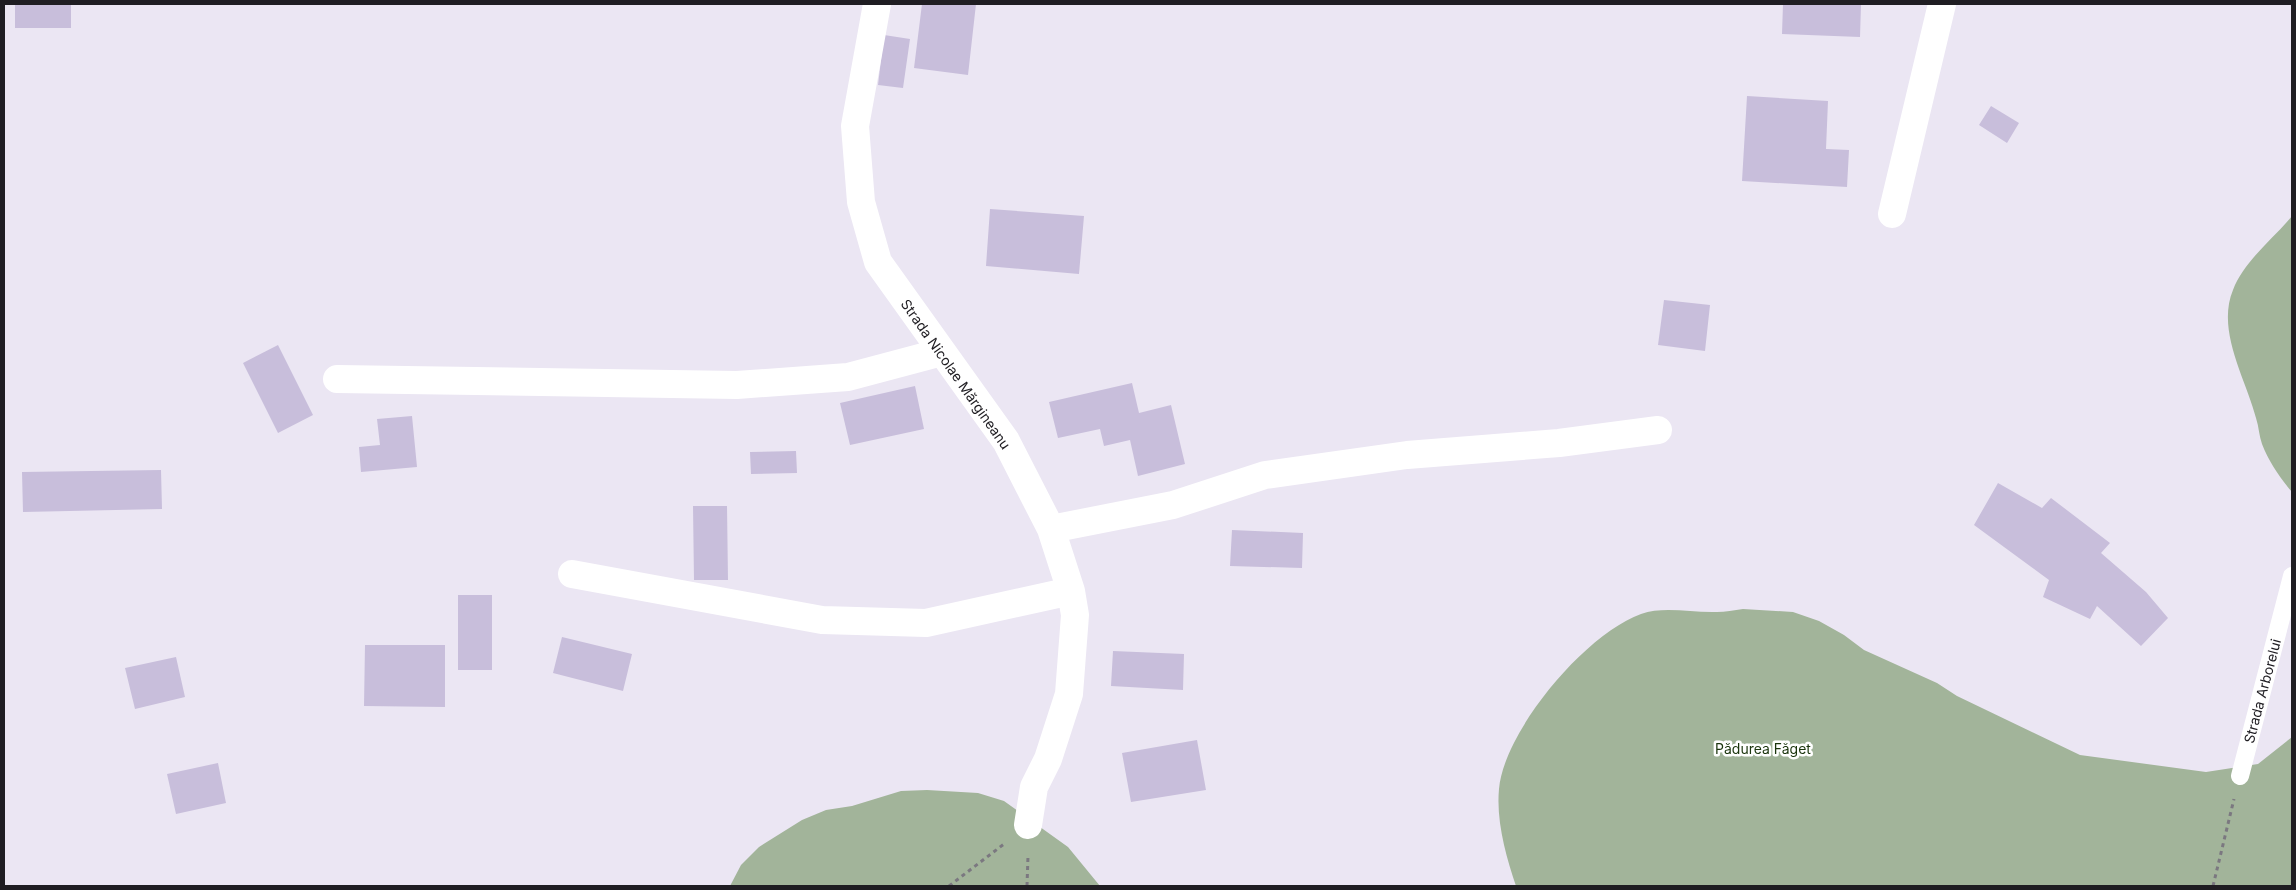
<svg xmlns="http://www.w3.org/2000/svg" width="2296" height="890" font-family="Inter,sans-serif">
<rect width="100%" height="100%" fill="#ebe6f3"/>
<path fill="#a2b49a" d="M 2292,216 L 2292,492 C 2280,478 2269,462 2262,444 C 2259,436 2259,427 2256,418 C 2246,379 2216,331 2233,290 C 2244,261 2273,239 2292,216 Z
M 1743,609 L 1793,612 L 1819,621 L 1844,635 L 1864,650 L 1937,683 L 1957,696 L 2080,755 L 2206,772 L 2258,764 L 2292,737 L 2292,886 L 1516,886 C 1506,856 1496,821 1499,789 C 1504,731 1585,634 1641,614 C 1664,606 1692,613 1717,612 C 1725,612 1734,610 1743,609 Z
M 927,790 L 978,793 L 1004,801 L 1068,847 L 1100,886 L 730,886 L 741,865 L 759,847 L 802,820 L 826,810 L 852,806 L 901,791 Z"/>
<path fill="#c8bedb" d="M 15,4 L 71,4 L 71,28 L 15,28 Z
M 922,4 L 976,4 L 968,75 L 914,68 Z
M 1783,4 L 1861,4 L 1860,37 L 1782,34 Z
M 884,35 L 910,39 L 903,88 L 878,85 Z
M 1747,96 L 1828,101 L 1826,149 L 1849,150 L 1847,187 L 1742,181 Z
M 1991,106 L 2019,123 L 2007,143 L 1979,125 Z
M 990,209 L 1084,216 L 1079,274 L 986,266 Z
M 1664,300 L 1710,305 L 1705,351 L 1658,345 Z
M 278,345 L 313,415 L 278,433 L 243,363 Z
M 1132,383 L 1139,413 L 1171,405 L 1185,464 L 1138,476 L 1130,440 L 1104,446 L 1100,429 L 1058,438 L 1049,402 Z
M 915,386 L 924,429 L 850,445 L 840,403 Z
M 412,416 L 417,467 L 361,472 L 359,447 L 380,445 L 377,419 Z
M 796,451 L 797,473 L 751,474 L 750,452 Z
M 161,470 L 162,509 L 23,512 L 22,472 Z
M 1998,483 L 2042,508 L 2051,498 L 2110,543 L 2101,553 L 2146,592 L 2168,618 L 2141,646 L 2097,606 L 2090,619 L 2043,597 L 2049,580 L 1974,525 Z
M 693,506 L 727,506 L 728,580 L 694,580 Z
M 1232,530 L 1303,533 L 1302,568 L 1230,566 Z
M 458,595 L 492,595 L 492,670 L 458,670 Z
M 562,637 L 632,654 L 623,691 L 553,673 Z
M 365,645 L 445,645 L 445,707 L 364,706 Z
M 1113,651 L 1184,654 L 1183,690 L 1111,686 Z
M 176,657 L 185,697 L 135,709 L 125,668 Z
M 1197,740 L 1206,790 L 1131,802 L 1122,753 Z
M 218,763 L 226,803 L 176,814 L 167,774 Z"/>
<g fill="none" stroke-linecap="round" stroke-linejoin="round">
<path stroke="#7b7880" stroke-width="3" stroke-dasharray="4 4" stroke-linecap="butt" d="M 949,886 L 1004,844
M 1027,886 L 1028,856
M 2213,886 L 2234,799"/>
<path stroke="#fff" stroke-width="18" d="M 2240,776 L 2292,576"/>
<path stroke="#fff" stroke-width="28" d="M 877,4 L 855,126 L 861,202 L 878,262 L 1006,441 L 1051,529 L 1071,591 L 1075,615 L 1069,694 L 1048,759 L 1034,787 L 1028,825
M 1892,214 L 1942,4
M 337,379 L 737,385 L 848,377 L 942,352
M 1051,529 L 1173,505 L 1265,475 L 1407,455 L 1559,443 L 1658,430
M 572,574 L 822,620 L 926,623 L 1071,591"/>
</g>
<g text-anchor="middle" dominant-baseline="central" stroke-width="5" stroke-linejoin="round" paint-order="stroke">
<g font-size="14" fill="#1f1d22" stroke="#fff">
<text transform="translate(956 374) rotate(55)">Strada Nicolae Mărgineanu</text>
<text transform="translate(2262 691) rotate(-75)">Strada Arborelui</text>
</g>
<g font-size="14" fill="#1b350d" stroke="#fff">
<text x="1763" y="748">Pădurea Făget</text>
</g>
</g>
<rect width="2296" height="890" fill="none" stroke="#1f1d22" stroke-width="10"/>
</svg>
